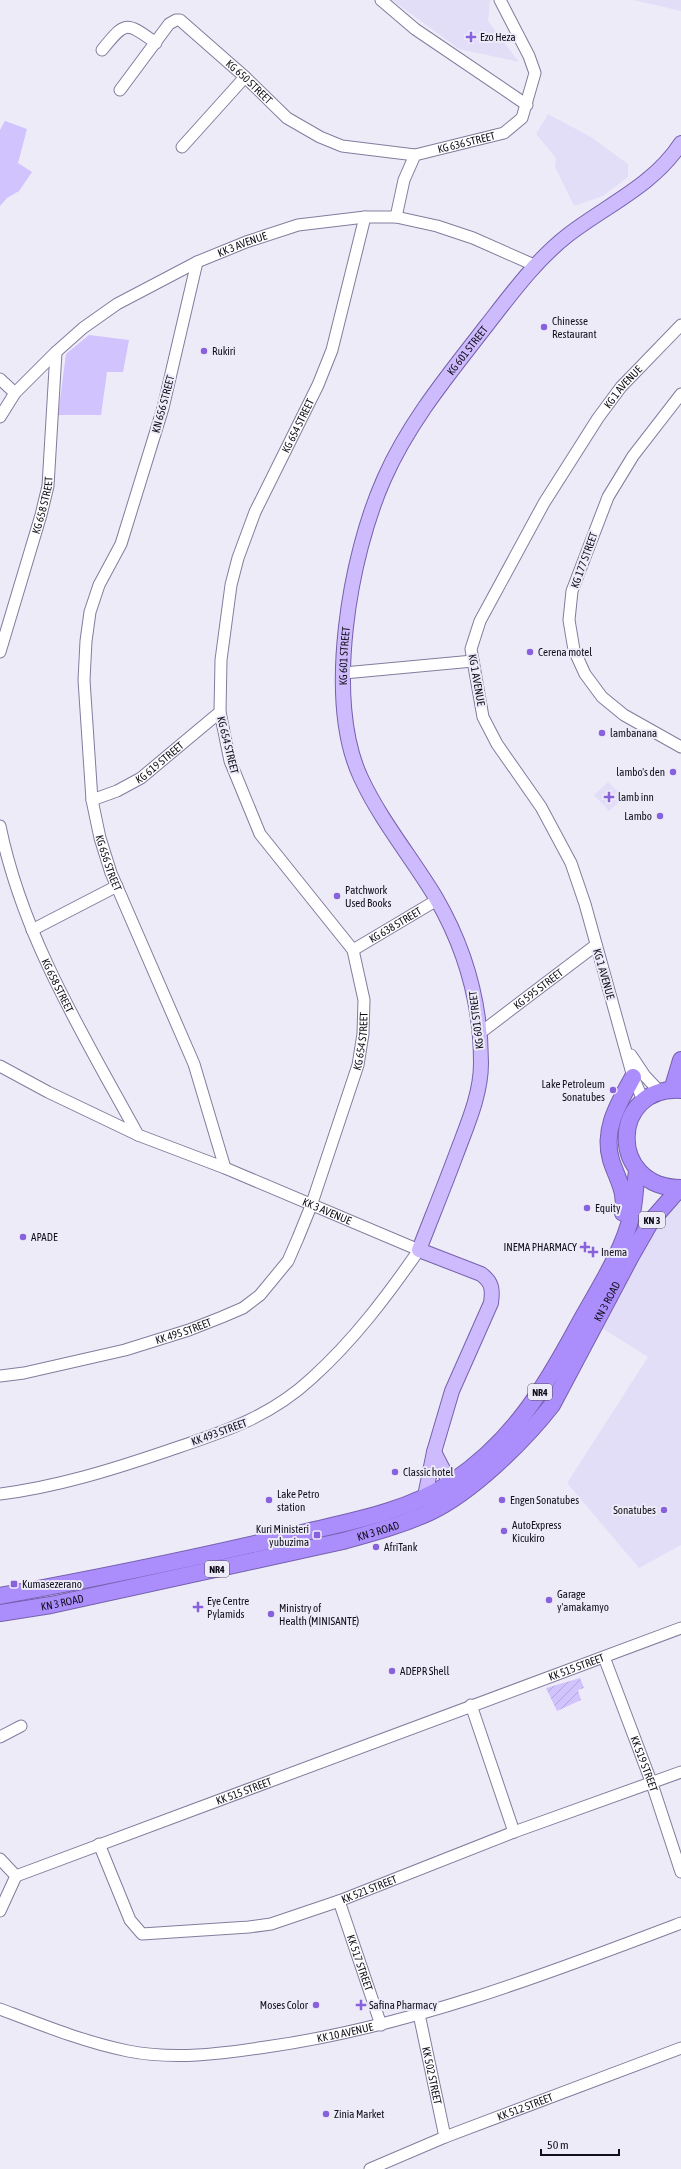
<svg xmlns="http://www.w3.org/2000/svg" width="681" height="2169" font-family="'Asap Condensed',sans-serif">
<defs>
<pattern id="garden-furrows" width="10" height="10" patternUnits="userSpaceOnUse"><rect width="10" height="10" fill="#d0c3fe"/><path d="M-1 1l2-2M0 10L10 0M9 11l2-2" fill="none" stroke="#b2a6d9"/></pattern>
</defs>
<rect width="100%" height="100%" fill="#eeebf9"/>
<path fill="#e3def8" d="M 392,0 L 490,0 L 488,21 L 519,62 L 459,49 Z
M 633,0 L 681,0 L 681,11 Z
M 548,114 L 591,137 L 628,164 L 628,177 L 603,196 L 574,206 L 555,167 L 556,158 L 536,134 Z
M 608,782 L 624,798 L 609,811 L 594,795 Z
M 676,1200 L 681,1200 L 681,1545 L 639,1568 L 567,1483 L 648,1357 L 597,1325 L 642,1237 Z"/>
<path fill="#d0c3fe" d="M 5,121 L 27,129 L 18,163 L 32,172 L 19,191 L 7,198 L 0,206 L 0,130 Z
M 89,335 L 129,340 L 123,372 L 107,372 L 101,415 L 58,415 L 66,354 Z"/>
<path fill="url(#garden-furrows)" d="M 580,1678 L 584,1688 L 578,1690 L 581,1700 L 557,1711 L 546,1688 Z"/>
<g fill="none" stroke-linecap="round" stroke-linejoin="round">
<defs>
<g id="minor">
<path d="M 381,0 L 415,29 L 527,105"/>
<path d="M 102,50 C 126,20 126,22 156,43"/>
<path id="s1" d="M 120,90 L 169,24 L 176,20 L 180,20 L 245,77 L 287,118 L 320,137 L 342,146 L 415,155"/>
<path d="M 182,147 L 245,77"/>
<path id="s2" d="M 396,217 L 404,180 L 415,155 L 504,133 L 522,118 L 535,73 L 529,56 L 500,0"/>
<path id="s3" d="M 197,262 L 163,408 L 121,544 L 99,585 L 90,612 L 86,641 L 84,680 L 92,800 L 100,838 L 111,873 L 194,1064 L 225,1168"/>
<path d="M 0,379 L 15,393"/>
<path d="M 681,394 L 633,456 L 608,497 L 572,591 L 569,620 L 574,650 L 585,674 L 602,697 L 624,715 L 681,747"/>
<path id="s4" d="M 0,417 L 15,393 L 56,352 L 83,328 L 117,304 L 197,262 L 246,242 L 298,225 L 365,217 L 396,217 L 437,226 L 473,238 L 534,265"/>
<path id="s5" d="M 0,652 L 41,515 L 48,486 L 56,352"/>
<path d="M 344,673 L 473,661"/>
<path id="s6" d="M 92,800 L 117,791 L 141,778 L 220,712"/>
<path id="s7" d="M 0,826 C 23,938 84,1036 138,1135"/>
<path d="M 32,930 L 117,886"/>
<path id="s8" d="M 353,950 L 437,900"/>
<path id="s9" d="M 480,1033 L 596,945"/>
<path d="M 631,1055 L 645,1076 L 660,1092"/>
<path id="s10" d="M 0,1066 L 48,1092 L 138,1135 L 225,1168 L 419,1250 C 387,1296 354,1340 312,1378 C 268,1419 220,1433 164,1452 C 111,1470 56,1487 0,1494"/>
<path id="s11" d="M 643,1100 L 633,1077 L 585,904 L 571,863 L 541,807 L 497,744 L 483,717 L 471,649 L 480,621 L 544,503 L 598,418 L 621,387 L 681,325"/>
<path id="s12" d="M 0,1376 L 24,1373 L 125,1350 L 189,1330 L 222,1317 L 243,1308 L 260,1295 L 288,1261 L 298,1238 L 311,1206 L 358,1065 L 363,1034 L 364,1000 L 353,950 L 260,834 L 230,761 L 220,712 L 221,660 L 231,585 L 238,558 L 255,512 L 318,385 L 332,350 L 365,217"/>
<path id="s13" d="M 604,1657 L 652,1784 L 681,1872"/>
<path d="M 471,1705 L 514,1832"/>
<path d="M 0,1737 L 21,1726"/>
<path id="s14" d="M 99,1844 L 130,1920 L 142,1934 L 249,1927 L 271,1924 L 339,1901 L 514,1832 L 681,1772"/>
<path d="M 0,1859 L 16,1876 L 0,1911"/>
<path id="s15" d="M 16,1876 L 681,1628"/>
<path id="s16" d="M 339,1901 L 381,2025"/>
<path id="s17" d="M 0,2009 C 42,2025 84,2042 128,2051 C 174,2060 220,2054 266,2047 C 409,2027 547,1974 681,1923"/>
<path id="s18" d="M 419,2014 L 445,2137"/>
<path id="s19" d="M 370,2169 L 445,2137 L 681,2048"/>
</g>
<g id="major">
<path d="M 434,1452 L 450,1483"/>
<path id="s20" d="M 425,1496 L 434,1452 L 452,1391 L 491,1303 C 493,1289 492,1282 481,1274 L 419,1250 C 431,1219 444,1187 456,1155 C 467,1125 481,1095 481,1063 C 481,1005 465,948 436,898 C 412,858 381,821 361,778 C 324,700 350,555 384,479 C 409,422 449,374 487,325 C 512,293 536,260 568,235 C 607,205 654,185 681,143"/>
</g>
<g id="highway">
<path d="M 672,1090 L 681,1060"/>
<path d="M 681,1090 C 610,1085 607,1188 681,1188"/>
<path d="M 623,1213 C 627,1192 617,1179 611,1160 C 602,1129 619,1103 633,1077"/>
<path d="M 0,1596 C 98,1578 196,1558 293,1535 C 347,1522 405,1513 452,1482 C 513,1441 544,1389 578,1326 C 597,1291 623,1253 632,1213 C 635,1199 635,1185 637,1171"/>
<path id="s21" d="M 0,1613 L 51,1605 L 343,1541 C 372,1533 402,1525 430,1512 C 472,1492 524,1441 552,1405 L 631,1256 L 651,1221 L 680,1188"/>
</g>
</defs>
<use href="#minor" stroke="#837c9d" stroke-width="13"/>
<use href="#major" stroke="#7561ad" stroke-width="16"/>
<use href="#highway" stroke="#7561ad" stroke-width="18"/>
<use href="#minor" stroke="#fff" stroke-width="11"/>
<use href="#major" stroke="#cdbbfd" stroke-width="14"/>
<use href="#highway" stroke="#ab8dfc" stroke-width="16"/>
</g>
<g fill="#8861dc" stroke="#eeebf9" stroke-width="1.5">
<path d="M469 31h4v4h4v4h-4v4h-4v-4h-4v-4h4z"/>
<circle cx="544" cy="327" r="4"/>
<circle cx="204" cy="351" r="4"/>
<circle cx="530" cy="652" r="4"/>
<circle cx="602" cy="733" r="4"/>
<circle cx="673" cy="772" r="4"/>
<path d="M607 791h4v4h4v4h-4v4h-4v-4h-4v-4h4z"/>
<circle cx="660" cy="816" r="4"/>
<circle cx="337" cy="896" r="4"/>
<circle cx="613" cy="1090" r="4"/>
<circle cx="587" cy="1208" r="4"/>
<circle cx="23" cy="1237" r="4"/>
<path d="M583 1241h4v4h4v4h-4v4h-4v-4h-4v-4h4z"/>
<path d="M591 1246h4v4h4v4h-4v4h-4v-4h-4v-4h4z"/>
<circle cx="395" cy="1472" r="4"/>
<circle cx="269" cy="1500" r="4"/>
<circle cx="502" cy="1500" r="4"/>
<circle cx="664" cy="1510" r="4"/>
<circle cx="504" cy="1531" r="4"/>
<rect x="313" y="1531" width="8" height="8" rx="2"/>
<circle cx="376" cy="1547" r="4"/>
<rect x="10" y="1580" width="8" height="8" rx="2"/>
<circle cx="549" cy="1600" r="4"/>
<path d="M196 1601h4v4h4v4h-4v4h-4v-4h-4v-4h4z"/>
<circle cx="271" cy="1614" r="4"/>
<circle cx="392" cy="1671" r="4"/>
<circle cx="316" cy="2005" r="4"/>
<path d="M359 1999h4v4h4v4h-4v4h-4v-4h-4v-4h4z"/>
<circle cx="326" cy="2114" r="4"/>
</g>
<g text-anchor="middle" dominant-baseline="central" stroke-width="4" stroke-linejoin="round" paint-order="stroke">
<g fill="#eeebf9" stroke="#54515e" stroke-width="1">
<rect x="639" y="1212" width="26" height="16" rx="3"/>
<rect x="528" y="1384" width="24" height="16" rx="3"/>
<rect x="205" y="1561" width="24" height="16" rx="3"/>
</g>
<g font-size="10" font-weight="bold" fill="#120f1b">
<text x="652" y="1220">KN 3</text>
<text x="540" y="1392">NR4</text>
<text x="217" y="1569">NR4</text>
</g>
<g font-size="11" fill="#120f1b" stroke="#eeebf9" text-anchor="start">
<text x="480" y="37">Ezo Heza</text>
<text x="552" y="321">Chinesse<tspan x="552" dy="13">Restaurant</tspan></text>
<text x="212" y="351">Rukiri</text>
<text x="538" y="652">Cerena motel</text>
<text x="610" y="733">lambanana</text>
<text x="665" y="772" text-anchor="end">lambo's den</text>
<text x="618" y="797">lamb inn</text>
<text x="652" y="816" text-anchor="end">Lambo</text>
<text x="345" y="890">Patchwork<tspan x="345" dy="13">Used Books</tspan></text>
<text x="605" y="1084" text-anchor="end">Lake Petroleum<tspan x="605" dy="13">Sonatubes</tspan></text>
<text x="595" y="1208">Equity</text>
<text x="31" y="1237">APADE</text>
<text x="577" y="1247" text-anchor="end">INEMA PHARMACY</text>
<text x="601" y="1252">Inema</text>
<text x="403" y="1472">Classic hotel</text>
<text x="277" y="1494">Lake Petro<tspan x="277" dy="13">station</tspan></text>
<text x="510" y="1500">Engen Sonatubes</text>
<text x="656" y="1510" text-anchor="end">Sonatubes</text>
<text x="512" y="1525">AutoExpress<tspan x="512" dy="13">Kicukiro</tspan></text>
<text x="309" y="1529" text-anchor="end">Kuri Ministeri<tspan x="309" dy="13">yubuzima</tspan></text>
<text x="384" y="1547">AfriTank</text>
<text x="22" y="1584">Kumasezerano</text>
<text x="557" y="1594">Garage<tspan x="557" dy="13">y'amakamyo</tspan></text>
<text x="207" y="1601">Eye Centre<tspan x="207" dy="13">Pylamids</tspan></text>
<text x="279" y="1608">Ministry of<tspan x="279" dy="13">Health (MINISANTE)</tspan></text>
<text x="400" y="1671">ADEPR Shell</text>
<text x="308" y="2005" text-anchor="end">Moses Color</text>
<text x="369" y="2005">Safina Pharmacy</text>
<text x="334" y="2114">Zinia Market</text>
</g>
<g font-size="11" fill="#120f1b" stroke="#eeebf9">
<text stroke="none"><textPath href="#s1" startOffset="187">KG 650 STREET</textPath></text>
<text stroke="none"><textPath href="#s2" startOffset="118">KG 636 STREET</textPath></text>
<text stroke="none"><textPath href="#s4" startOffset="303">KK 3 AVENUE</textPath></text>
<text stroke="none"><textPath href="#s20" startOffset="1277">KG 601 STREET</textPath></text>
<text stroke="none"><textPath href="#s11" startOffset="792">KG 1 AVENUE</textPath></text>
<text transform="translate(163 404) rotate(-75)">KN 656 STREET</text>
<text stroke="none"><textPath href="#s12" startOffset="1222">KG 654 STREET</textPath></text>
<text stroke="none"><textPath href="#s5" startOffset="153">KG 658 STREET</textPath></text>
<text transform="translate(584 560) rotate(-70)">KG 177 STREET</text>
<text stroke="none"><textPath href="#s20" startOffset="941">KG 601 STREET</textPath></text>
<text transform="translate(477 680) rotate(80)">KG 1 AVENUE</text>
<text transform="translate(228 745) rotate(76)">KG 654 STREET</text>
<text stroke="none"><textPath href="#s6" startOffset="78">KG 619 STREET</textPath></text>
<text stroke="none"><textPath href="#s3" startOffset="621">KG 656 STREET</textPath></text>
<text stroke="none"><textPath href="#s8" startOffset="49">KG 638 STREET</textPath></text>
<text transform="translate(604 974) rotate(74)">KG 1 AVENUE</text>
<text stroke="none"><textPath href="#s7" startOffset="170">KG 658 STREET</textPath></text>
<text stroke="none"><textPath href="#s9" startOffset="73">KG 595 STREET</textPath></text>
<text transform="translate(476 1020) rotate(-97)">KG 601 STREET</text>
<text stroke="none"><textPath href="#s12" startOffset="551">KG 654 STREET</textPath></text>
<text stroke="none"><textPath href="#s10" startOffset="358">KK 3 AVENUE</textPath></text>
<text stroke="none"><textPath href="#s21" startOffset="723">KN 3 ROAD</textPath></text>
<text stroke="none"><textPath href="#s12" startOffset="189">KK 495 STREET</textPath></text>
<text transform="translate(219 1432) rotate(-20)">KK 493 STREET</text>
<text stroke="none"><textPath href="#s21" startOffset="387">KN 3 ROAD</textPath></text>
<text stroke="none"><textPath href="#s21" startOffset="63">KN 3 ROAD</textPath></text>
<text stroke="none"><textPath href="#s15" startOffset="598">KK 515 STREET</textPath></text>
<text stroke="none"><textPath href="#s13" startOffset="114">KK 519 STREET</textPath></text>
<text stroke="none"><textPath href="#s15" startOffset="243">KK 515 STREET</textPath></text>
<text stroke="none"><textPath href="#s14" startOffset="334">KK 521 STREET</textPath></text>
<text stroke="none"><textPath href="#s16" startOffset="65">KK 517 STREET</textPath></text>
<text stroke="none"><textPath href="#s17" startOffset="354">KK 10 AVENUE</textPath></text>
<text stroke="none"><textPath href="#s18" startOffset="63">KK 502 STREET</textPath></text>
<text stroke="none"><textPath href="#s19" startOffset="167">KK 512 STREET</textPath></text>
</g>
</g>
<path d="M541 2149v6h78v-6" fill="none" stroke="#120f1b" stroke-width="2"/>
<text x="547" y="2149" font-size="12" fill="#120f1b" stroke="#eeebf9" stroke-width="3" paint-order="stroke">50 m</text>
</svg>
